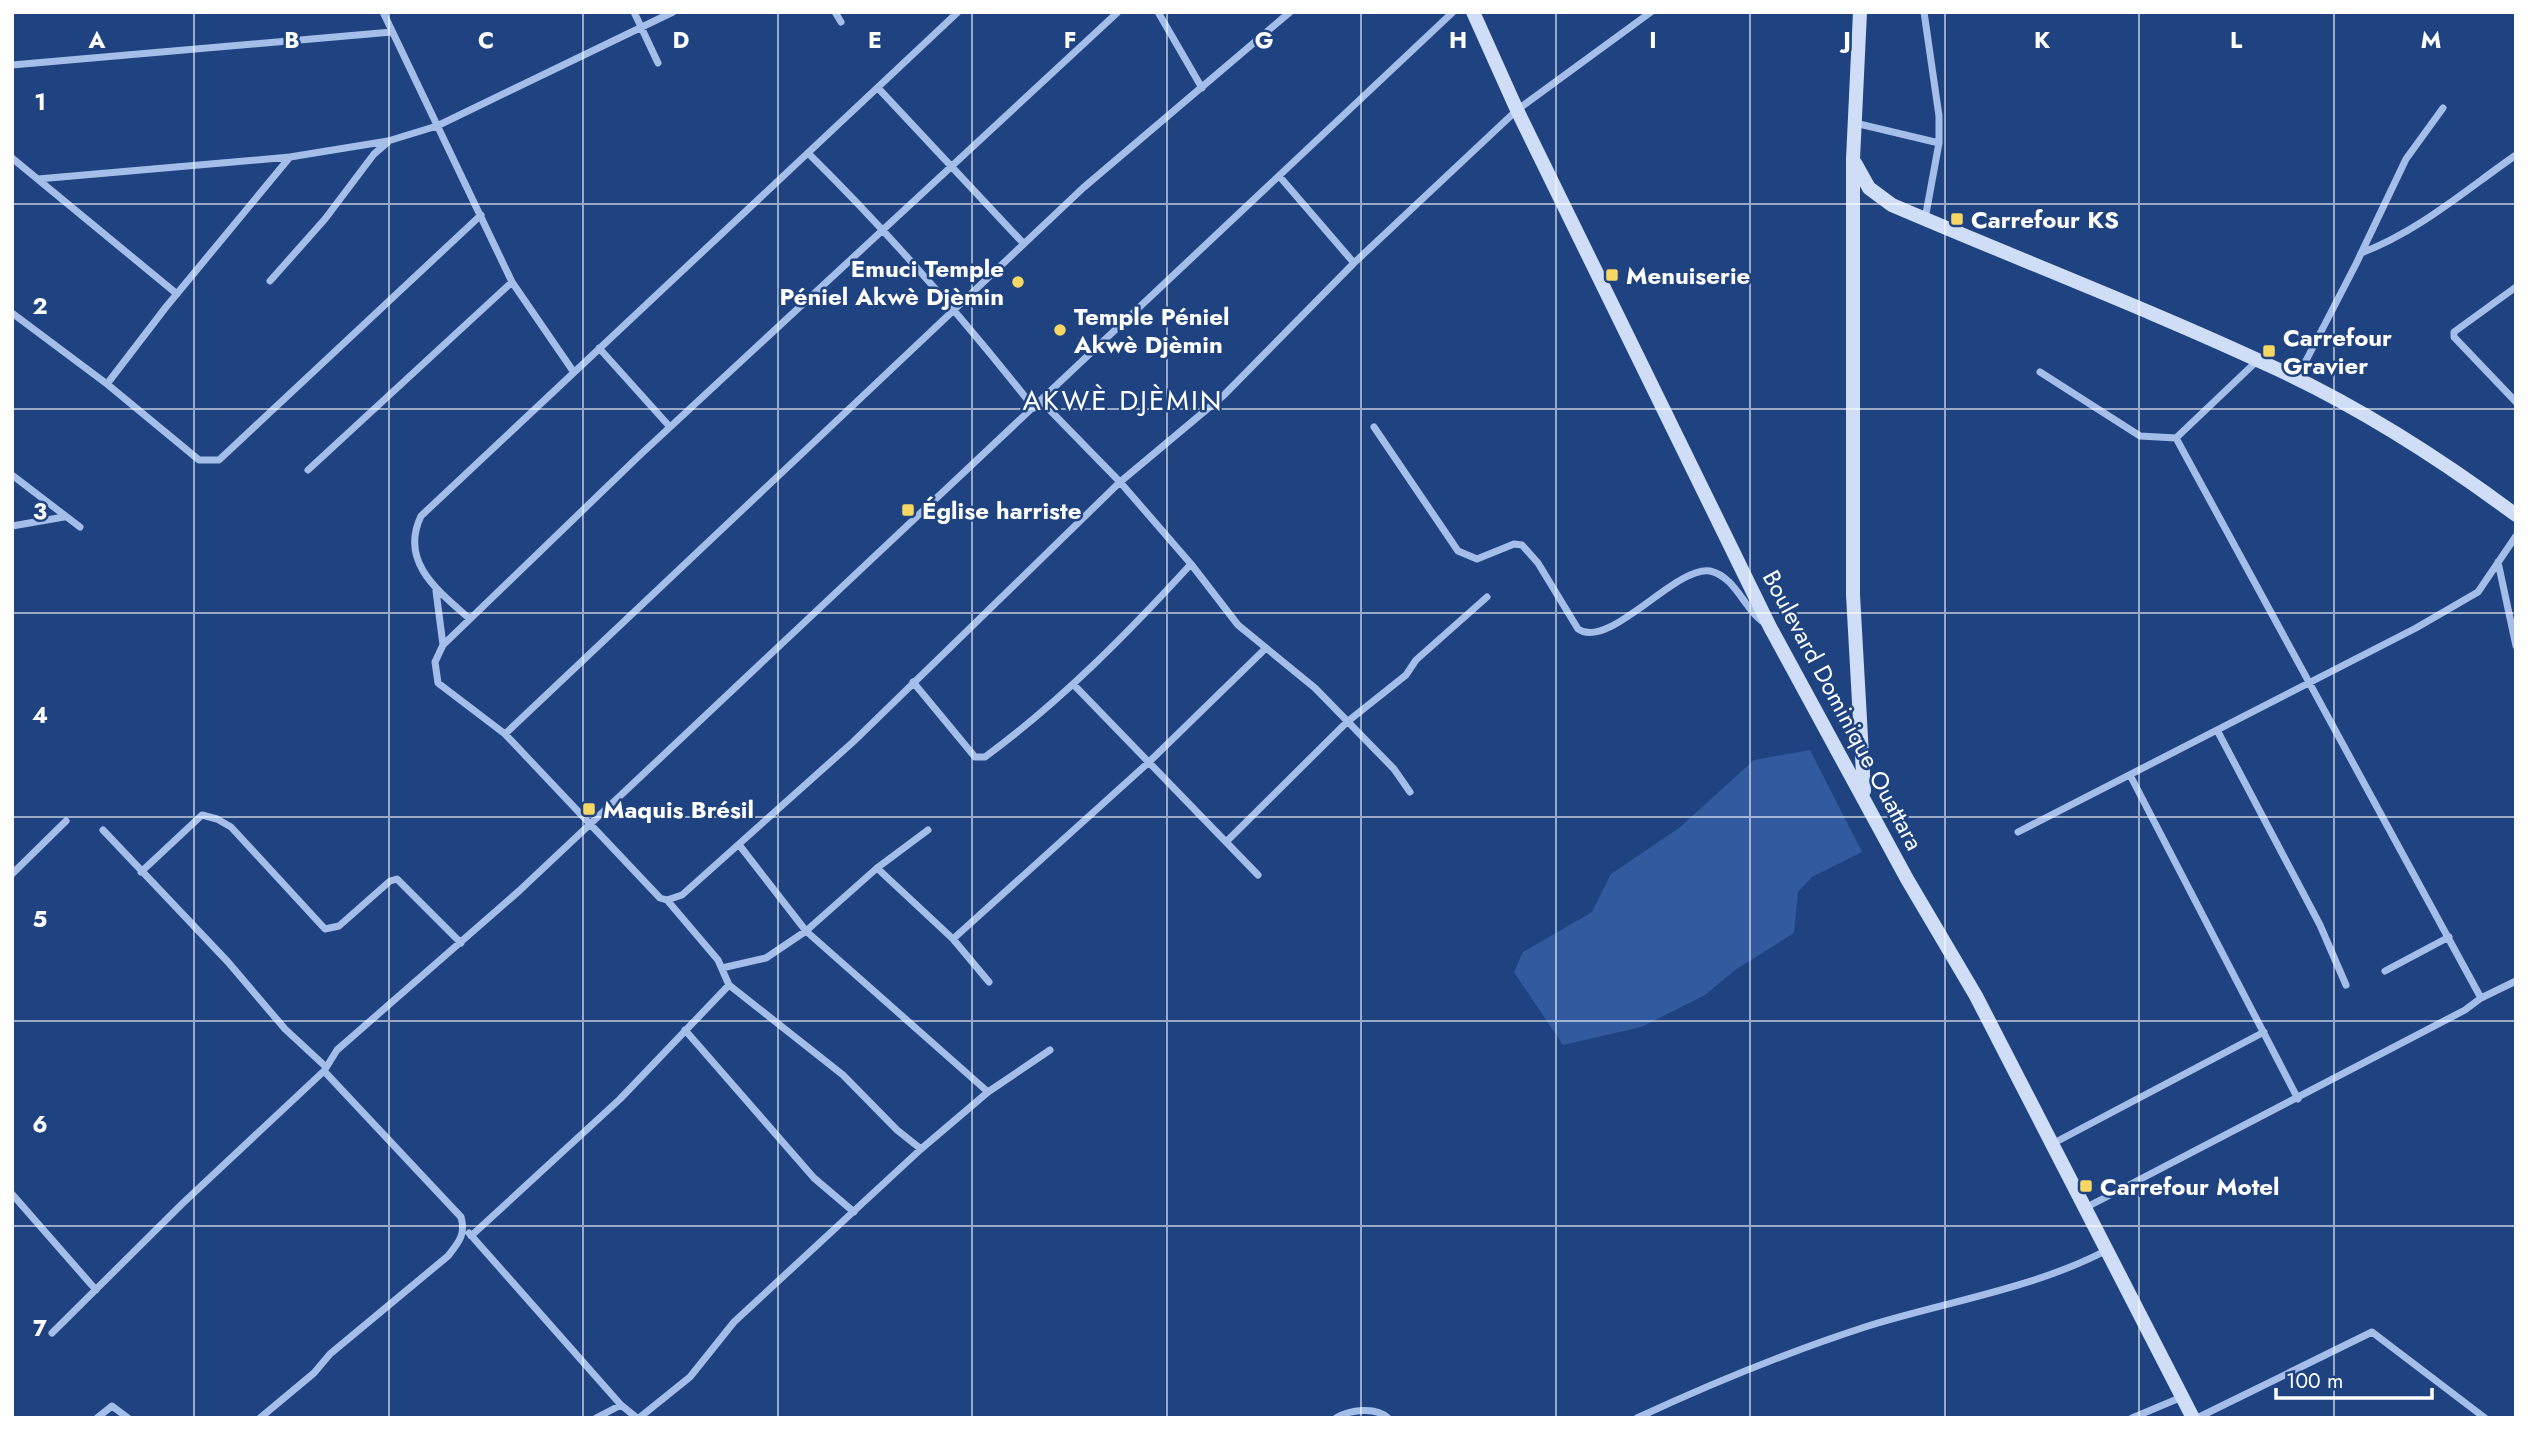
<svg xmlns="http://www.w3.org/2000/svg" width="2528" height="1430" font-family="Jost,sans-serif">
<rect width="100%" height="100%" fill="#1f4381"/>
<path fill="#325b9f" d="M 1810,750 L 1862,852 L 1812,877 L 1798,892 L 1794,933 L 1735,970 L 1705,995 L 1641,1027 L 1563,1045 L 1514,972 L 1523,952 L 1592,912 L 1611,874 L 1679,828 L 1754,760 Z"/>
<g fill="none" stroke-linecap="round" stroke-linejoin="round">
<path stroke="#a4bee9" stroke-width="7" d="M 383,12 L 512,282 L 573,371
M 634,12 L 658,63
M 835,12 L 841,22
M 1118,12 L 641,454 L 443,645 L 435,662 L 438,683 L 505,734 L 660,898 L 667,900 L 682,895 L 853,742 L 1120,482 L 1224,395 L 1354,263 L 1517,110 L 1651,12
M 1158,12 L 1202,88
M 1924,12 L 1939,116 L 1939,143 L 1925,219
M 12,65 L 392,32
M 878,88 L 1024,244
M 1855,123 L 1939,143
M 809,154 C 890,234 963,318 1034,408
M 12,158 L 177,294
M 1280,177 L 1354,263
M 38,179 L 290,157
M 2361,253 C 2418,232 2467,189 2516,155
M 270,281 L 325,219 L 374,154 L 388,142
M 2516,287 L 2454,332 L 2454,337 L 2516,402
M 12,313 L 107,384 L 199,460 L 219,460 L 481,215
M 599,348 L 670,427
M 2040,372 L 2140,436 L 2176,438 L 2258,360
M 2297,378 L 2356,264 L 2406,159 L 2443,108
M 107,384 L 166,307 L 290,157 L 388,141 L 437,126 L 673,12
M 1041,401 L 1120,482 L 1191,564 L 1238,625 L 1315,688 L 1394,769 L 1410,792
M 1374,427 L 1458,551 L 1477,559 L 1514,544 L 1522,545 L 1538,563 L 1578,629 C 1609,651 1676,565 1710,571 C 1737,577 1745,613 1768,625
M 308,470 L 512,282
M 12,475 L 80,527
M 12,526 L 64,517
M 2498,562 L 2516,646
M 436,591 L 443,645
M 470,619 C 438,591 399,562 421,516 L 958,12
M 913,682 L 975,757 L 985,757 C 1061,701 1127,634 1191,564
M 1073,684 L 1258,875
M 2217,730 L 2320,925 L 2346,985
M 505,734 L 1083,188 L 1290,12
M 2130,775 L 2298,1099
M 103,830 L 228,962 L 285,1029 L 326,1067
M 2018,832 L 2416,628 L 2478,592 L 2516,536
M 1227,841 L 1347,722 L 1406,675 L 1416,660 L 1487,597
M 740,846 L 806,931 L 877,868 L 928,830
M 877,868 L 953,939 L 989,982
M 141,872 L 202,815 L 217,819 L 231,827 L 325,929 L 339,926 L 390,881 L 397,879 L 461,943
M 12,874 L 66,821
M 667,900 L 718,960 L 729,985 L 843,1075 L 897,1130 L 921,1149
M 953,939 L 1148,763 L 1265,649
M 722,968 L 766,958 L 806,931 L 988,1092
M 2385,971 L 2449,937
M 2481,998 L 2516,981
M 685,1030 L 814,1178 L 854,1212
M 2052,1144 L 2264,1032
M 12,1194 L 96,1290
M 2085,1208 L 2465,1010 L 2481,998 L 2176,438
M 469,1233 L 621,1405
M 471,1236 L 620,1099 L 729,985
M 52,1333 L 183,1203 L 324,1071 L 337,1050 L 519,891 L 1453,12
M 97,1418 L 112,1406 L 128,1418
M 260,1418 L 314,1373 L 330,1354 L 448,1256 C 459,1242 466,1234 461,1217 L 324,1071
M 596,1418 L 621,1405 L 637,1418
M 639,1418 L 690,1377 L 734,1322 L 921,1149 L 988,1092 L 1050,1050
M 1336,1418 C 1349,1410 1376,1406 1388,1418
M 1637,1418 C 1710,1384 1788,1352 1865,1327 C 1944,1302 2033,1289 2107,1250
M 2132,1418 L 2182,1397
M 2197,1418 L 2372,1332 L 2485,1418"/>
<path stroke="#cfddf7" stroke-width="14" d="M 1473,12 L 1517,110 L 1770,627 L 1907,879 L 1976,996 L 2193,1418
M 1860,12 L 1853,159 L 1853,595 L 1864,791
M 1855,163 L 1869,188 L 1892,205 C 2020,260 2151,310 2277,369 C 2361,408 2442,460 2516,515"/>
</g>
<path fill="none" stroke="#fff" stroke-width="2" stroke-opacity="0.55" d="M 194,12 L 194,1418M 389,12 L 389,1418M 583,12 L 583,1418M 778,12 L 778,1418M 972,12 L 972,1418M 1167,12 L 1167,1418M 1361,12 L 1361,1418M 1556,12 L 1556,1418M 1750,12 L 1750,1418M 1945,12 L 1945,1418M 2139,12 L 2139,1418M 2334,12 L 2334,1418M 12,204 L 2516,204M 12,409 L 2516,409M 12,613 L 2516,613M 12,817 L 2516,817M 12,1021 L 2516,1021M 12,1226 L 2516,1226"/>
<g fill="#f7d764" stroke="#1f4381" stroke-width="2.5">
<rect x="1950" y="212" width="14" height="14" rx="3.5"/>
<rect x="1605" y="268" width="14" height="14" rx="3.5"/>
<circle cx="1018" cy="282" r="7"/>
<circle cx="1060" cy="330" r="7"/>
<rect x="2262" y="344" width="14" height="14" rx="3.5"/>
<rect x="901" y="503" width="14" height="14" rx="3.5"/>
<rect x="582" y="802" width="14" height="14" rx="3.5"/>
<rect x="2079" y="1179" width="14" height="14" rx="3.5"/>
</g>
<g text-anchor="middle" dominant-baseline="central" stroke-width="5" stroke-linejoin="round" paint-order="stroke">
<g font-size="24" font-weight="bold" fill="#fff" stroke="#1f4381" text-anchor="start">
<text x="1971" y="219">Carrefour KS</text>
<text x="1004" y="268" text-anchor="end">Emuci Temple<tspan x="1004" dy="28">Péniel Akwè Djèmin</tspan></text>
<text x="1626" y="275">Menuiserie</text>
<text x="1074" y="316">Temple Péniel<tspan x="1074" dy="28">Akwè Djèmin</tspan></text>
<text x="2283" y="337">Carrefour<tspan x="2283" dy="28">Gravier</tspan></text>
<text x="922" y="510">Église harriste</text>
<text x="603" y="809">Maquis Brésil</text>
<text x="2100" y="1186">Carrefour Motel</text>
</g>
<g font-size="24" fill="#fff" stroke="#1f4381">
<text transform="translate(1843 710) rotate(62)">Boulevard Dominique Ouattara</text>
</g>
<g font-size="28" letter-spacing="2" fill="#fff" stroke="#1f4381">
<text x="1123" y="400">AKWÈ DJÈMIN</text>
</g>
</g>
<g font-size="23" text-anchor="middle" font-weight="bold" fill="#fff" stroke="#1f4381" stroke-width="5" stroke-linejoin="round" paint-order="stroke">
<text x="97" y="48">A</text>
<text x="292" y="48">B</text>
<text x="486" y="48">C</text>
<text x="681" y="48">D</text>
<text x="875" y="48">E</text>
<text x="1070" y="48">F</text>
<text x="1264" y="48">G</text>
<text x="1458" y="48">H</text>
<text x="1653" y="48">I</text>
<text x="1847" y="48">J</text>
<text x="2042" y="48">K</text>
<text x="2236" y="48">L</text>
<text x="2431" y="48">M</text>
<text x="40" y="110">1</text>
<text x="40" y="314">2</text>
<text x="40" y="519">3</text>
<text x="40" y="723">4</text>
<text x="40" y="927">5</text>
<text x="40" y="1132">6</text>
<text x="40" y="1336">7</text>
</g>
<rect width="2528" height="1430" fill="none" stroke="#ffffff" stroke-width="28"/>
<path d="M2276 1388v10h156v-10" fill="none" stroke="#ffffff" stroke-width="3.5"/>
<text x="2286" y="1388" font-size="21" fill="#ffffff" stroke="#1f4381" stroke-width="5" paint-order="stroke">100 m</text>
</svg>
